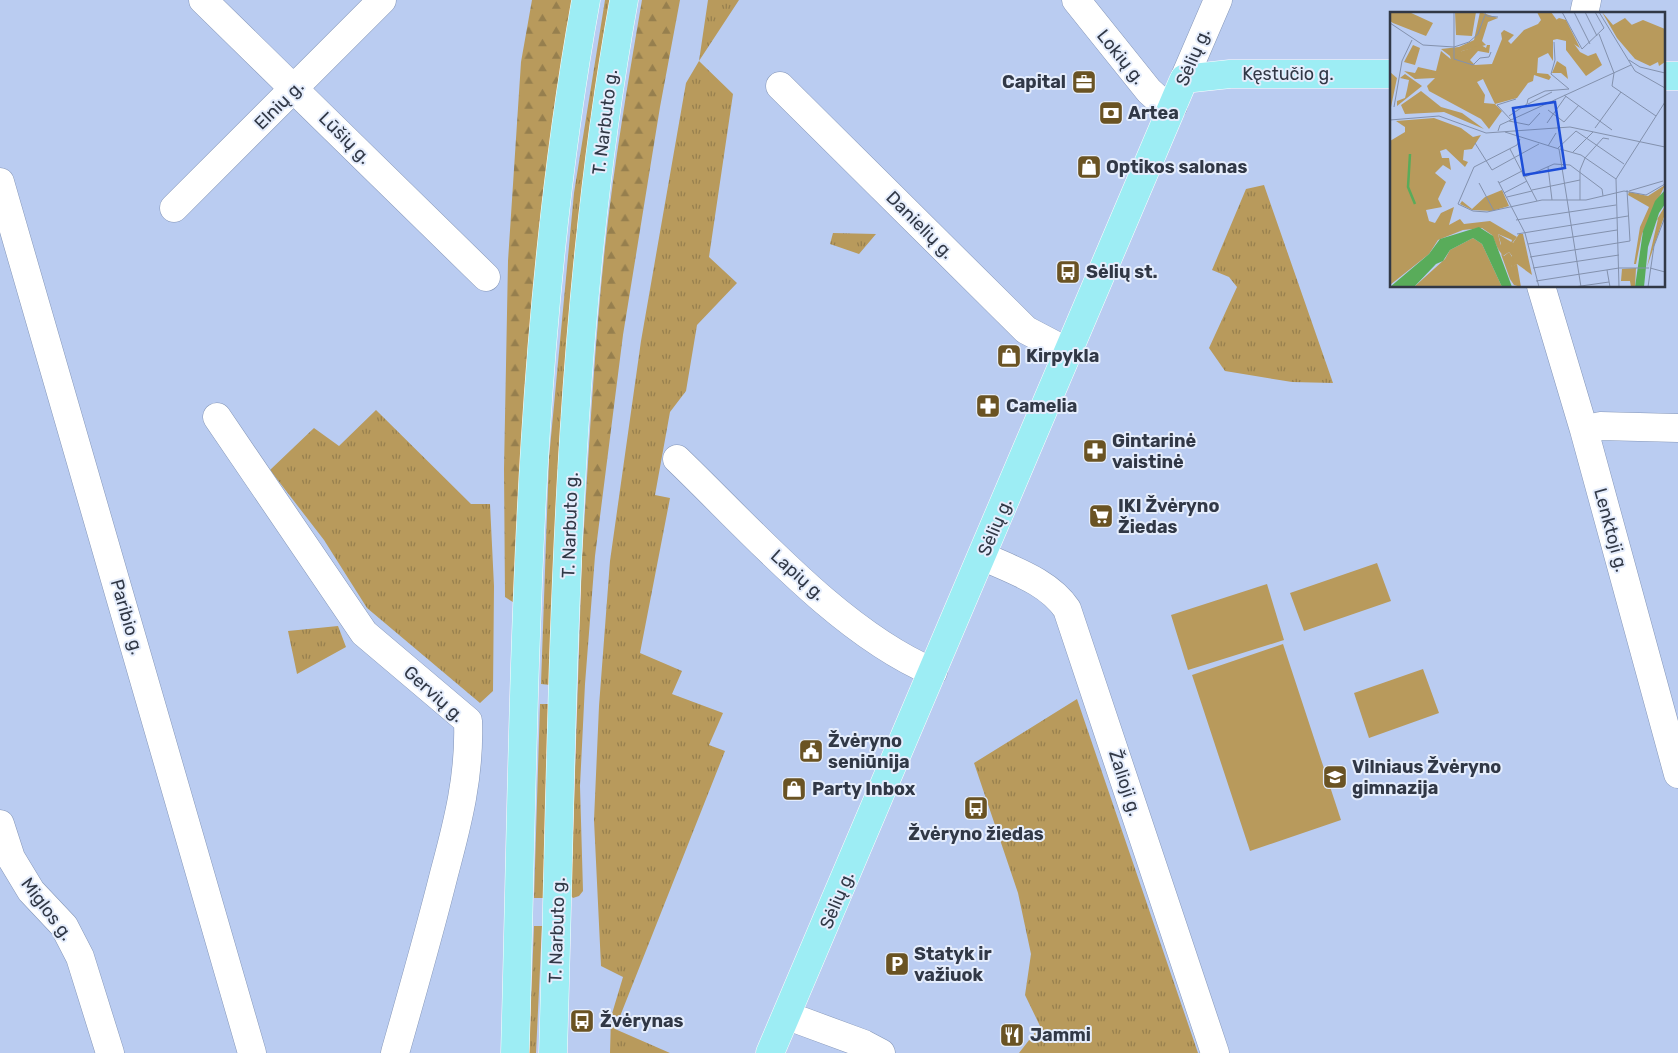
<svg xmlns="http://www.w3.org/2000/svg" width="1678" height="1053" font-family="Rubik,sans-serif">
<defs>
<pattern id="grass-tufts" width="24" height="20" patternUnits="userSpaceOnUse" patternTransform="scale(1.25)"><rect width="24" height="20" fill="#b89a5c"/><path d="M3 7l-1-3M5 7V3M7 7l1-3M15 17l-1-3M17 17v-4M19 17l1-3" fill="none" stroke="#967f4e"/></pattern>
<pattern id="forest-firs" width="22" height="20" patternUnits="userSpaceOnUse" patternTransform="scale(1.25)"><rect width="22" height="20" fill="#b89a5c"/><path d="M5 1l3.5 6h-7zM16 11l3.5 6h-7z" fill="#967f4e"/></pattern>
</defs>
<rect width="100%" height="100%" fill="#baccf1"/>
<path fill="url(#grass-tufts)" d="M 605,0 L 614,0 C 596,110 578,219 568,330 C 557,448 554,567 550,685 L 541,684 L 549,458 L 561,331 L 574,193 Z
M 708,0 L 739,0 L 699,61 L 733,94 L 709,257 L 737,283 L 697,325 L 686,391 L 670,412 L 655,495 L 670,498 L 640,653 L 682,671 L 672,694 L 723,713 L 709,745 L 725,751 L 615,1029 L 670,1053 L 610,1053 L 611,1017 L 623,977 L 601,966 L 594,820 L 599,706 L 610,561 L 641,341 L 686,83 L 699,61 Z
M 1264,185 L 1333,383 L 1292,382 L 1225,371 L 1209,348 L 1237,287 L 1229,277 L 1212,270 L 1246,189 Z
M 833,233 L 876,234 L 859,254 L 830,244 Z
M 376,410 L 471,504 L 490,504 L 494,586 L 493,691 L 480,703 L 367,608 L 324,540 L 270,470 L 314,428 L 339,446 Z
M 582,556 L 595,556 L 585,684 L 580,786 L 583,891 L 579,896 L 573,898 L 571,896 Z
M 338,626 L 346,647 L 297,674 L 288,631 Z
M 1077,699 L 1198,1053 L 1019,1053 L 1040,1026 L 1025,995 L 1031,954 L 1018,893 L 974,763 Z
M 540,704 L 550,704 L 543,898 L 534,898 Z
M 534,926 L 542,926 L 536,1053 L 529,1053 Z"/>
<path fill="url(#forest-firs)" d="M 532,0 L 574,0 L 516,604 L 505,597 L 504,469 L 508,261 L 521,62 Z
M 642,0 L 680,0 L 660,107 L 623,335 L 595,556 L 582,556 C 589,453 594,349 605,247 C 614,164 628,82 642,0 Z"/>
<path fill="#b89a5c" d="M 1377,563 L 1391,601 L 1304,631 L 1290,593 Z
M 1267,584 L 1284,640 L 1188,670 L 1171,615 Z
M 1283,644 L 1341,820 L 1250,851 L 1192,675 Z
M 1423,669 L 1439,713 L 1369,738 L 1354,693 Z"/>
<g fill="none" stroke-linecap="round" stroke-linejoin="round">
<defs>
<path id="minor" d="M 203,0 L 486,277
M 1076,0 L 1149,91 L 1159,100 L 1173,106
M 1584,14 L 1587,0
M 1184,79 L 1218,0
M 780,86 L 1026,330 L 1068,352
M 0,182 L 252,1053
M 174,208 L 382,0
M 1541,286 L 1584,430 L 1678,774
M 217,417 L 364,633 L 468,721 C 470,775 458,822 444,874 C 429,934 412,993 395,1053
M 1584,430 L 1600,426 L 1678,428
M 677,459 C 750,529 840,633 933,672
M 982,556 C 1012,570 1048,581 1067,609 L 1215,1053
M 0,824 L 11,858 L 31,891 L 64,926 L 80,957 L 110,1053
M 788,1016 L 864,1044 L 881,1053"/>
<path id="major" d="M 1664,76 L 1678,76
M 515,1053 C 525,702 523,347 586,0
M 553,1053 C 564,702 561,347 624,0
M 770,1053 L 1184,79 L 1230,74 L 1392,74"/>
</defs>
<use href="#minor" stroke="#8496b8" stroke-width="29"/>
<use href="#major" stroke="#fff" stroke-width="29"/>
<use href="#minor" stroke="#fff" stroke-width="28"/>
<use href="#major" stroke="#9dedf4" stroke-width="28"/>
</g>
<defs>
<symbol id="office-square" viewBox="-11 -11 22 22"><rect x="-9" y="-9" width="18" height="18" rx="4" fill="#6a5323" stroke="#e5edfc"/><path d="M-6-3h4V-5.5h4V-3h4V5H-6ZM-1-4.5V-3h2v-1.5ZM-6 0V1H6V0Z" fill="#fff"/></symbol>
<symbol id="bank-square" viewBox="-11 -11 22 22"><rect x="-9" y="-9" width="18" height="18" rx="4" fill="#6a5323" stroke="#e5edfc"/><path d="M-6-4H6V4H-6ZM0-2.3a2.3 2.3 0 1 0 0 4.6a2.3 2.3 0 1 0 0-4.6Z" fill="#fff"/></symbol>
<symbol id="shop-square" viewBox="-11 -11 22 22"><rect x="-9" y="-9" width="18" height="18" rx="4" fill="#6a5323" stroke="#e5edfc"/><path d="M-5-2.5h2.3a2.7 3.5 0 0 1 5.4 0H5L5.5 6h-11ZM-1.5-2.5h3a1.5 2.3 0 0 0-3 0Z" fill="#fff"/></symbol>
<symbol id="bus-square" viewBox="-11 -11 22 22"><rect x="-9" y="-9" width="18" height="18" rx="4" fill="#6a5323" stroke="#e5edfc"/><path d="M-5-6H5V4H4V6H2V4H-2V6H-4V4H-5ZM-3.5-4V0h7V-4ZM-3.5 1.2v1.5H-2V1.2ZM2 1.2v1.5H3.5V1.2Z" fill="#fff"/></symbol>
<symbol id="pharmacy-square" viewBox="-11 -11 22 22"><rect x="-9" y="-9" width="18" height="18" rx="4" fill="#6a5323" stroke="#e5edfc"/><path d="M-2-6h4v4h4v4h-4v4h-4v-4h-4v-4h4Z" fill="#fff"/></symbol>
<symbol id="supermarket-square" viewBox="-11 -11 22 22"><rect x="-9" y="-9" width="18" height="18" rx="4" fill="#6a5323" stroke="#e5edfc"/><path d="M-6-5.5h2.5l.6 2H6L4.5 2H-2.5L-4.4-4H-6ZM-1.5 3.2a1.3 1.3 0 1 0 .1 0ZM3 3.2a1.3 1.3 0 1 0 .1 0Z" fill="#fff"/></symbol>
<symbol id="civic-square" viewBox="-11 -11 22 22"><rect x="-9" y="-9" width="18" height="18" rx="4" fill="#6a5323" stroke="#e5edfc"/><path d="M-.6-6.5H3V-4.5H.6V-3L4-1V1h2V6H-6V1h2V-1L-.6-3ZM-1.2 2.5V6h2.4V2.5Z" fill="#fff"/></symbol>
<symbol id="school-square" viewBox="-11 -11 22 22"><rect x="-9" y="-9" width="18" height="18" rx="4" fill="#6a5323" stroke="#e5edfc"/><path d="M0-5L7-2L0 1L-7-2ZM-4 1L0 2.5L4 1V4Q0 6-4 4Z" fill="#fff"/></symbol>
<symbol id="parking-square" viewBox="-11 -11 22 22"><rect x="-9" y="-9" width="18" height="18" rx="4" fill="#6a5323" stroke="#e5edfc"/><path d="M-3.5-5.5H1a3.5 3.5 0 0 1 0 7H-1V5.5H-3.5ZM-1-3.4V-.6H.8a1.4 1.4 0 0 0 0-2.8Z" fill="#fff"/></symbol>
<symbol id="restaurant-square" viewBox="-11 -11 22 22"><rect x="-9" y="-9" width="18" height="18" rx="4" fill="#6a5323" stroke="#e5edfc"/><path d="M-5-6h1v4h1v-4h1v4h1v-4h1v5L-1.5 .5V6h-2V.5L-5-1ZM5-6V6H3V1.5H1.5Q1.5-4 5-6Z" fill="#fff"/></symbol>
</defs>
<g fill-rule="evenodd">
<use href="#office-square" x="1070" y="68" width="28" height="28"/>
<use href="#bank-square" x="1097" y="99" width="28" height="28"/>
<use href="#shop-square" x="1075" y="153" width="28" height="28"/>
<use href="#bus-square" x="1054" y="258" width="28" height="28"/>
<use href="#shop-square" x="995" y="342" width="28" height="28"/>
<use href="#pharmacy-square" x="974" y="392" width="28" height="28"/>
<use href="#pharmacy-square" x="1081" y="437" width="28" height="28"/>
<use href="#supermarket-square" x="1087" y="502" width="28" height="28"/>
<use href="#civic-square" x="797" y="737" width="28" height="28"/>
<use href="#school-square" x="1321" y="763" width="28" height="28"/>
<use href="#shop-square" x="780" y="775" width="28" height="28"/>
<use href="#bus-square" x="962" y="794" width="28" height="28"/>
<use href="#parking-square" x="883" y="950" width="28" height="28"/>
<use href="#bus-square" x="568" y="1007" width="28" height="28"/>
<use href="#restaurant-square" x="998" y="1021" width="28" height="28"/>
</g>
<g text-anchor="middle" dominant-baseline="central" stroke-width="4" stroke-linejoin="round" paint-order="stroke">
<g font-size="18" fill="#313846" stroke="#e5edfc">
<text transform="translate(1121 57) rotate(51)">Lokių g.</text>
<text transform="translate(1193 57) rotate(-67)">Sėlių g.</text>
<text x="1288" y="74">Kęstučio g.</text>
<text transform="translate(279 105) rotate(-45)">Elnių g.</text>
<text transform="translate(605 122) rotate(-83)">T. Narbuto g.</text>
<text transform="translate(345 138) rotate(45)">Lūšių g.</text>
<text transform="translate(920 225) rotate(45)">Danielių g.</text>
<text transform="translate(570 525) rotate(-88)">T. Narbuto g.</text>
<text transform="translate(995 527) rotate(-67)">Sėlių g.</text>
<text transform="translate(1611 530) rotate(75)">Lenktoji g.</text>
<text transform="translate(798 575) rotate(42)">Lapių g.</text>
<text transform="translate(127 617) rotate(74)">Paribio g.</text>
<text transform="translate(434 694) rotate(42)">Gervių g.</text>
<text transform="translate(1125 783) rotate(72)">Žalioji g.</text>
<text transform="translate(837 900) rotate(-67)">Sėlių g.</text>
<text transform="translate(47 909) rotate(53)">Miglos g.</text>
<text transform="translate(557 930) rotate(-88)">T. Narbuto g.</text>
</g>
<g font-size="18" font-weight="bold" fill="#313846" stroke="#e5edfc" text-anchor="start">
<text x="1066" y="82" text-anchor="end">Capital</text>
<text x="1128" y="113">Artea</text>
<text x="1106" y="167">Optikos salonas</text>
<text x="1086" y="272">Sėlių st.</text>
<text x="1026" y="356">Kirpykla</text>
<text x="1006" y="406">Camelia</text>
<text x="1112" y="441">Gintarinė<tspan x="1112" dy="21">vaistinė</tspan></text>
<text x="1118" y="506">IKI Žvėryno<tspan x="1118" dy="21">Žiedas</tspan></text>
<text x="828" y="741">Žvėryno<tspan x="828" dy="21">seniūnija</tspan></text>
<text x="1352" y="767">Vilniaus Žvėryno<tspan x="1352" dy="21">gimnazija</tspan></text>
<text x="812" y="789">Party Inbox</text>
<text x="976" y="834" text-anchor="middle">Žvėryno žiedas</text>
<text x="914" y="954">Statyk ir<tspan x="914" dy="21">važiuok</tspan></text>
<text x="600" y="1021">Žvėrynas</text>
<text x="1030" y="1035">Jammi</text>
</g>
</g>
<g transform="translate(1390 12)">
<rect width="275" height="275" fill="#baccf1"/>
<path d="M 90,0 L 108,6 L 98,10 L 92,29 L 96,33 L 72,39 L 67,49 L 61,49 L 60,44 L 51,37 L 69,35 L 84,28 ZM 212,0 L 223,13 L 235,6 L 242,13 L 239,19 L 227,21 L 227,26 ZM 275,173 L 252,222 L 246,252 L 244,252 L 250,215 L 259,195 L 238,183 L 239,180 L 258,184 ZM 112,178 L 119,194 L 102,199 L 82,198 L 70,192 L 72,189 L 82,197 L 95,185 ZM 275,194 L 275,202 L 257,255 L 268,207 L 266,209 ZM 108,222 L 123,231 L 129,222 L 133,222 L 142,263 L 127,252 L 121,256 L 122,244 L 119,240 L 113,244 L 108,237 L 111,232 ZM 246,256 L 245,275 L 241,275 L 240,269 L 231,269 L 232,257 Z" fill="#b89a5c"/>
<path d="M 147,0 L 161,0 L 190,40 L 198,44 L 206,41 L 212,53 L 196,64 L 176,38 L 176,29 L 167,27 L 163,28 L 163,49 L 158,41 L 148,46 L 147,61 L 158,62 L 161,65 L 159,68 L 144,63 L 143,69 L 138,71 L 127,86 L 105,92 L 93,67 L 87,70 L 95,83 L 94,91 L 105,92 L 112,99 L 99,117 L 91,107 L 39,79 L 37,74 L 45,66 L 25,67 L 14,59 L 25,61 L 28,55 L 46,59 L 51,39 L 63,49 L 72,39 L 91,33 L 96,36 L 97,33 L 100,33 L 99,41 L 88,39 L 80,48 L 85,53 L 102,52 L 112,27 L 111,21 L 114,18 L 124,23 L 118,29 L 121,32 L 134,18 L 148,12 L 151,8 ZM 253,8 L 275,17 L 275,50 L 269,54 L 268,50 L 260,54 L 245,47 L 227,26 L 227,19 L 233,15 L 238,19 L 239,14 ZM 167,49 L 176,55 L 178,67 L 171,61 L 162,61 ZM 0,60 L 7,66 L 0,100 ZM 15,62 L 32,74 L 7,94 L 7,89 L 15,86 L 17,78 L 19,68 L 10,66 ZM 31,79 L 51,95 L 72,101 L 94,117 L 54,100 L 15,102 L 11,93 ZM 44,106 L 71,116 L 83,125 L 91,123 L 82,137 L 74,138 L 73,148 L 78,150 L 75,155 L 56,137 L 50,139 L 52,146 L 59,146 L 61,158 L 53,153 L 45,161 L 56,170 L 48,187 L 52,195 L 36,198 L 39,209 L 45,211 L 51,201 L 64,195 L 59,213 L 70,207 L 74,212 L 100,209 L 127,225 L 120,234 L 122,228 L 108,222 L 111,234 L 108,237 L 102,223 L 92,216 L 73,218 L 48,228 L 39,242 L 0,273 L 0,129 L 15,120 L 15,115 L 6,109 ZM 83,226 L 92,232 L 112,275 L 24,275 L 55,247 L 60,238 ZM 119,240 L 124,248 L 121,255 L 127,252 L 131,275 L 124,273 L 120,267 L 111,242 L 114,244 Z" fill="#b89a5c"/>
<path d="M 0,0 L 19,0 L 43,11 L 36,24 L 3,11 L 0,9 ZM 65,0 L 86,0 L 82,24 L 66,23 Z" fill="#b89a5c"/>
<path d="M 169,6 L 176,8 L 190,36 L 182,31 L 166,8 ZM 23,33 L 30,36 L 25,53 L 14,50 Z" fill="#b89a5c"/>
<path d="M 275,178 L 275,192 L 269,201 L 258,235 L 254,275 L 245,275 L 253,219 L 265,189 ZM 89,215 L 103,224 L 122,275 L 112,275 L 92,232 L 83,226 L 60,238 L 53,249 L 46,252 L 24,275 L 0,275 L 39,242 L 50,227 Z" fill="#59ac5a"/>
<path fill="none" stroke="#59ac5a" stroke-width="2.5" d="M 20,142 L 18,175 L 25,192"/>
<path fill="none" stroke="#8391ad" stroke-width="1" d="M 94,0 L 97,4 L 108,5M 172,0 L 192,37 L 214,16 L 205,0M 184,0 L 200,32M 195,0 L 207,24M 209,0 L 245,59 L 275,76M 95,3 L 88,22 L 79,30 L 64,35 L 64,47 L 83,53 L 90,46 L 99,45 L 101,40M 0,11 L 33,33 L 64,35 L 64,0M 209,22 L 224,61 L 222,74 L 266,104M 164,30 L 165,48 L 161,62 L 179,77M 239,48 L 250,55 L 275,61M 174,83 L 222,118M 138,92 L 162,80M 4,95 L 12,49 L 22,28M 158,98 L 174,110 L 189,93M 119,104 L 137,92 L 138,87 L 155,79 L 179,77M 0,108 L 49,104 L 96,121 L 180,115 L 275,135M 121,108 L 107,93 L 126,87M 119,109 L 139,113 L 150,101M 157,111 L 176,84M 205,116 L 231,80M 108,119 L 110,113 L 241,53M 115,120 L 169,137 L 191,275M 130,127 L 127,133 L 84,155 L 68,192 L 83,199 L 97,200 L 152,188 L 196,188 L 234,179 L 256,183 L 275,172M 85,131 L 102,158 L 149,132M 158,134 L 166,121M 168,136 L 186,119 L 234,152M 120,137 L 147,189M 170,137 L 191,143 L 226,167M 183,140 L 203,120M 158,155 L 162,188M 135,165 L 164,152 L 180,153 L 212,177 L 213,184M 108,169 L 135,221 L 149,275M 89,171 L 104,199M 109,171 L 132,159M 142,178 L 190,168M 239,179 L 273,169M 114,181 L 137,169M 117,185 L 142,179M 190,188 L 190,158 L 195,146 L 213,126 L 219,127M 126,208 L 226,193M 127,222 L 238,204M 138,232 L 227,218M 140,245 L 240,229 L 237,178M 143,256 L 229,243M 260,256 L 275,260M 217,258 L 220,275M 146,269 L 229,256 L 259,256M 184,275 L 219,270M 229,275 L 226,167 L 275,90M 258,275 L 264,234 L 275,205"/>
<path fill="#1d4ed8" fill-opacity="0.15" stroke="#1d4ed8" stroke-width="2.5" d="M 165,90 L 175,156 L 134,163 L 123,96 Z"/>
<rect width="275" height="275" fill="none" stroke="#313846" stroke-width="2.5"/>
</g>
</svg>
